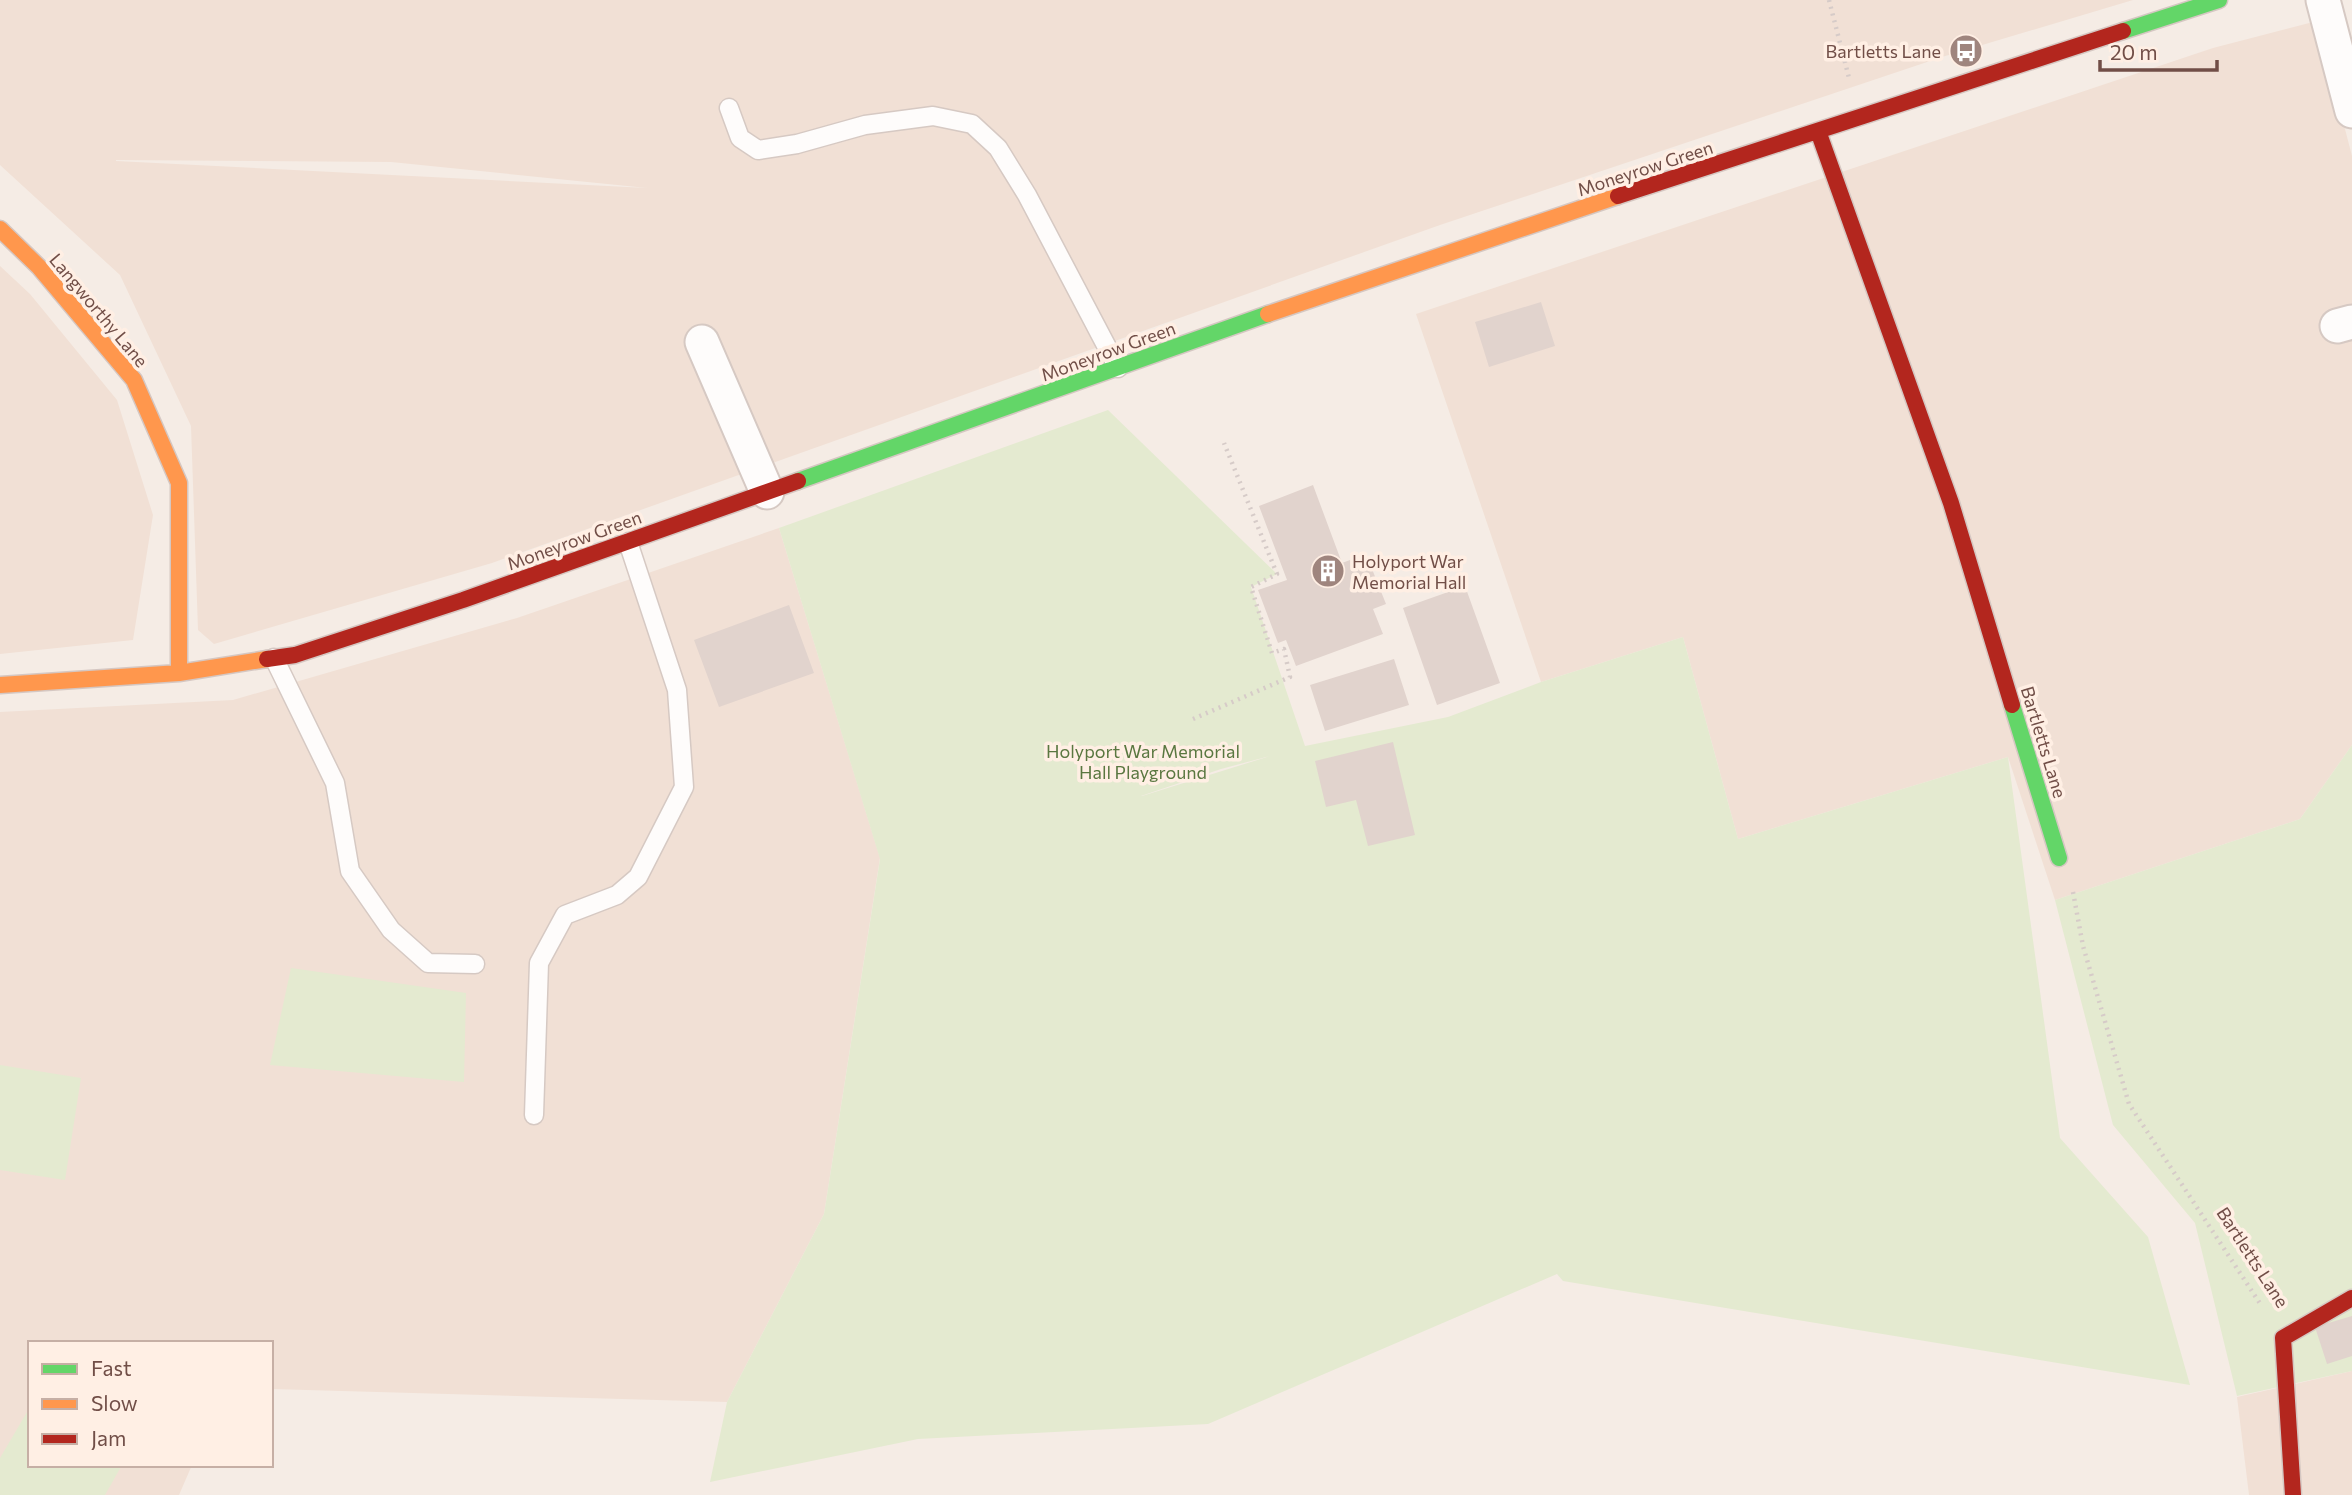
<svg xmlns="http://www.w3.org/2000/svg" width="2352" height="1495" font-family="Commissioner,sans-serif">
<rect width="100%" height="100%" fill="#f5ece5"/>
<path fill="#f1e0d5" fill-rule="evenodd" d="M 0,0 L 2133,0 L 1942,57 L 1440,225 L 492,563 L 214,644 L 198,630 L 191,426 L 120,275 L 0,165 ZM 116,160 L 391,162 L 647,188 L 116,161 Z
M 2317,21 L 2352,156 L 2352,745 L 2300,819 L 2055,900 L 2008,757 L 1738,839 L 1683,637 L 1541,682 L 1416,314 L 2213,48 Z
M 0,266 L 30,294 L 117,400 L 153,515 L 133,640 L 0,654 Z
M 779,528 L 880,858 L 824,1214 L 727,1402 L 271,1389 L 271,1343 L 30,1343 L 30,1465 L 192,1465 L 179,1495 L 0,1495 L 0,712 L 233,700 L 517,618 Z
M 2352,1371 L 2352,1495 L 2249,1495 L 2237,1397 Z"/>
<path fill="#e4ead0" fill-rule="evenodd" d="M 1108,410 L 1277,574 L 1251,587 L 1305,746 L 1448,717 L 1541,682 L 1683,637 L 1738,839 L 2008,757 L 2060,1138 L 2148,1237 L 2190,1385 L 1563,1281 L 1557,1274 L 1208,1424 L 918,1439 L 710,1482 L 727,1402 L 824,1214 L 880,859 L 779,528 ZM 1270,756 L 1142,796 L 1141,796 L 1221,769 Z
M 2352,745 L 2352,1371 L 2237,1396 L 2195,1223 L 2113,1125 L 2055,900 L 2300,819 Z
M 291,968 L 466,993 L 464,1082 L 270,1065 Z
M 0,1065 L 81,1078 L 65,1180 L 0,1170 Z
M 30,1407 L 30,1465 L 122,1465 L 105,1495 L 0,1495 L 0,1458 Z"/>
<path fill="#e1d3cd" d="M 1541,302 L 1555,346 L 1489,367 L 1475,322 Z
M 1313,485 L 1342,563 L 1366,554 L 1386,604 L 1373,609 L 1383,634 L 1296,666 L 1286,640 L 1278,643 L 1258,590 L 1287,580 L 1259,506 Z
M 1465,586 L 1500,683 L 1437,705 L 1403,608 Z
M 789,605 L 814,673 L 719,707 L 694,640 Z
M 1394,659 L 1409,705 L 1325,731 L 1310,685 Z
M 1393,742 L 1415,835 L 1368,846 L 1356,800 L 1326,807 L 1315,761 Z
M 2352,1316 L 2352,1356 L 2327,1364 L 2315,1327 Z"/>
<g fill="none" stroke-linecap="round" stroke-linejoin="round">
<defs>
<path id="lane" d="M 729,108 L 740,138 L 758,150 L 797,144 L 865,125 L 933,116 L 972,124 L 998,148 L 1027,195 L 1118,368
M 274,658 L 335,783 L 350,871 L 391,930 L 428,963 L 475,964
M 534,1115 L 539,963 L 565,915 L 617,895 L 638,877 L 684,787 L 677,690 L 628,542"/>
<path id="street" d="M 2323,0 L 2352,111
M 2337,326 L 2352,322
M 702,342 L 767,492"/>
<path id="fast" d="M 2123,31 L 2219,0
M 798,481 L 1268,314
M 2012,705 L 2059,858"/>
<path id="slow" d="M 0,229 L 39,267 L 134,380 L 179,483 L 179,673
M 1268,314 L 1618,196
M 0,685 L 179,673 L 267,659"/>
<path id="jam" d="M 1818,131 L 1951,503 L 2012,705
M 1618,196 L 2123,31
M 267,659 L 295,655 L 463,600 L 798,481
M 2293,1495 L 2283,1338 L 2352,1298"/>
</defs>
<use href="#lane" stroke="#d6c9c3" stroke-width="21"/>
<use href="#street" stroke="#d6c9c3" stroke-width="37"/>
<use href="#fast" stroke="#d5c7c2" stroke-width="19"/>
<use href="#slow" stroke="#d5c7c2" stroke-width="19"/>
<use href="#jam" stroke="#d5c7c2" stroke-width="19"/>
<path stroke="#d6cbc8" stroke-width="4.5" stroke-dasharray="2 5" stroke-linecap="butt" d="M 1829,0 L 1849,78
M 1193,719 L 1290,677 L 1284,649 L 1272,653 L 1251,587 L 1277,574 L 1224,443
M 2073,892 L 2083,946 L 2129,1104 L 2261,1305"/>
<use href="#lane" stroke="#fefcfb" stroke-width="18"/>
<use href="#street" stroke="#fefcfb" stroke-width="33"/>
<use href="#fast" stroke="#63d668" stroke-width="16"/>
<use href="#slow" stroke="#ff974d" stroke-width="16"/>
<use href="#jam" stroke="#b3261e" stroke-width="16"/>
</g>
<defs>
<symbol id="bus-disc" viewBox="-11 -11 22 22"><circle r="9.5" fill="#9f857e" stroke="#ffefe4"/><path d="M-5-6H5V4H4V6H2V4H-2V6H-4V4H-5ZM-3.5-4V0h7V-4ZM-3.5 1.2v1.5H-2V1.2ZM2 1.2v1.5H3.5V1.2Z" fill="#fff"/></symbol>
<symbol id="building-disc" viewBox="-11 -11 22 22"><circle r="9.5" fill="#9f857e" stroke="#ffefe4"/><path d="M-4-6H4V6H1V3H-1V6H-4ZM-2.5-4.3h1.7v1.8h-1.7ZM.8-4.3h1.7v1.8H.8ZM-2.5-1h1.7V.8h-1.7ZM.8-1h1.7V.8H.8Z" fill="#fff"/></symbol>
</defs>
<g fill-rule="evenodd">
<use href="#bus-disc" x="1947" y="32" width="38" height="38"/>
<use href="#building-disc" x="1309" y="552" width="38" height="38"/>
</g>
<g text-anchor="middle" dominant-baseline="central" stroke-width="7" stroke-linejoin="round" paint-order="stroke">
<g font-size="18" fill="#714e47" stroke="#ffefe4" text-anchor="end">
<text x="1941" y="51">Bartletts Lane</text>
<text x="1352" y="561" text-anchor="start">Holyport War<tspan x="1352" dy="21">Memorial Hall</tspan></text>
</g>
<g font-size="18" fill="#714e47" stroke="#ffefe4">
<text transform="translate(1645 168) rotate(-18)">Moneyrow Green</text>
<text transform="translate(99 310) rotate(50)">Langworthy Lane</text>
<text transform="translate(1108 351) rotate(-20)">Moneyrow Green</text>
<text transform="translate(574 540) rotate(-20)">Moneyrow Green</text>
<text transform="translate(2044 742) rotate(73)">Bartletts Lane</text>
<text transform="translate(2253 1257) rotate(57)">Bartletts Lane</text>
</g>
<g font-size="18" fill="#5a7740" stroke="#ffefe4">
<text x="1143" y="751">Holyport War Memorial<tspan x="1143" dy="21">Hall Playground</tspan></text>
</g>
</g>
<rect x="28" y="1341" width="245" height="126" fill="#ffefe4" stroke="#c6afa5" stroke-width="2"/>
<rect x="42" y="1364" width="35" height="10" fill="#63d668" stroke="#c6afa5" stroke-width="2"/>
<text x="91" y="1376" font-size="21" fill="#714e47">Fast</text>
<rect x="42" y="1399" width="35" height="10" fill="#ff974d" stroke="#c6afa5" stroke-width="2"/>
<text x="91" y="1411" font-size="21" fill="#714e47">Slow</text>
<rect x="42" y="1434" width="35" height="10" fill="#b3261e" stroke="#c6afa5" stroke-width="2"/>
<text x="91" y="1446" font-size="21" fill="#714e47">Jam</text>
<path d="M2100 60v10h117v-10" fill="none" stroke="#714e47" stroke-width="3.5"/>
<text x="2110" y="60" font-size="21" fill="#714e47" stroke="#ffefe4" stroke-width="5" paint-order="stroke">20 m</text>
</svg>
